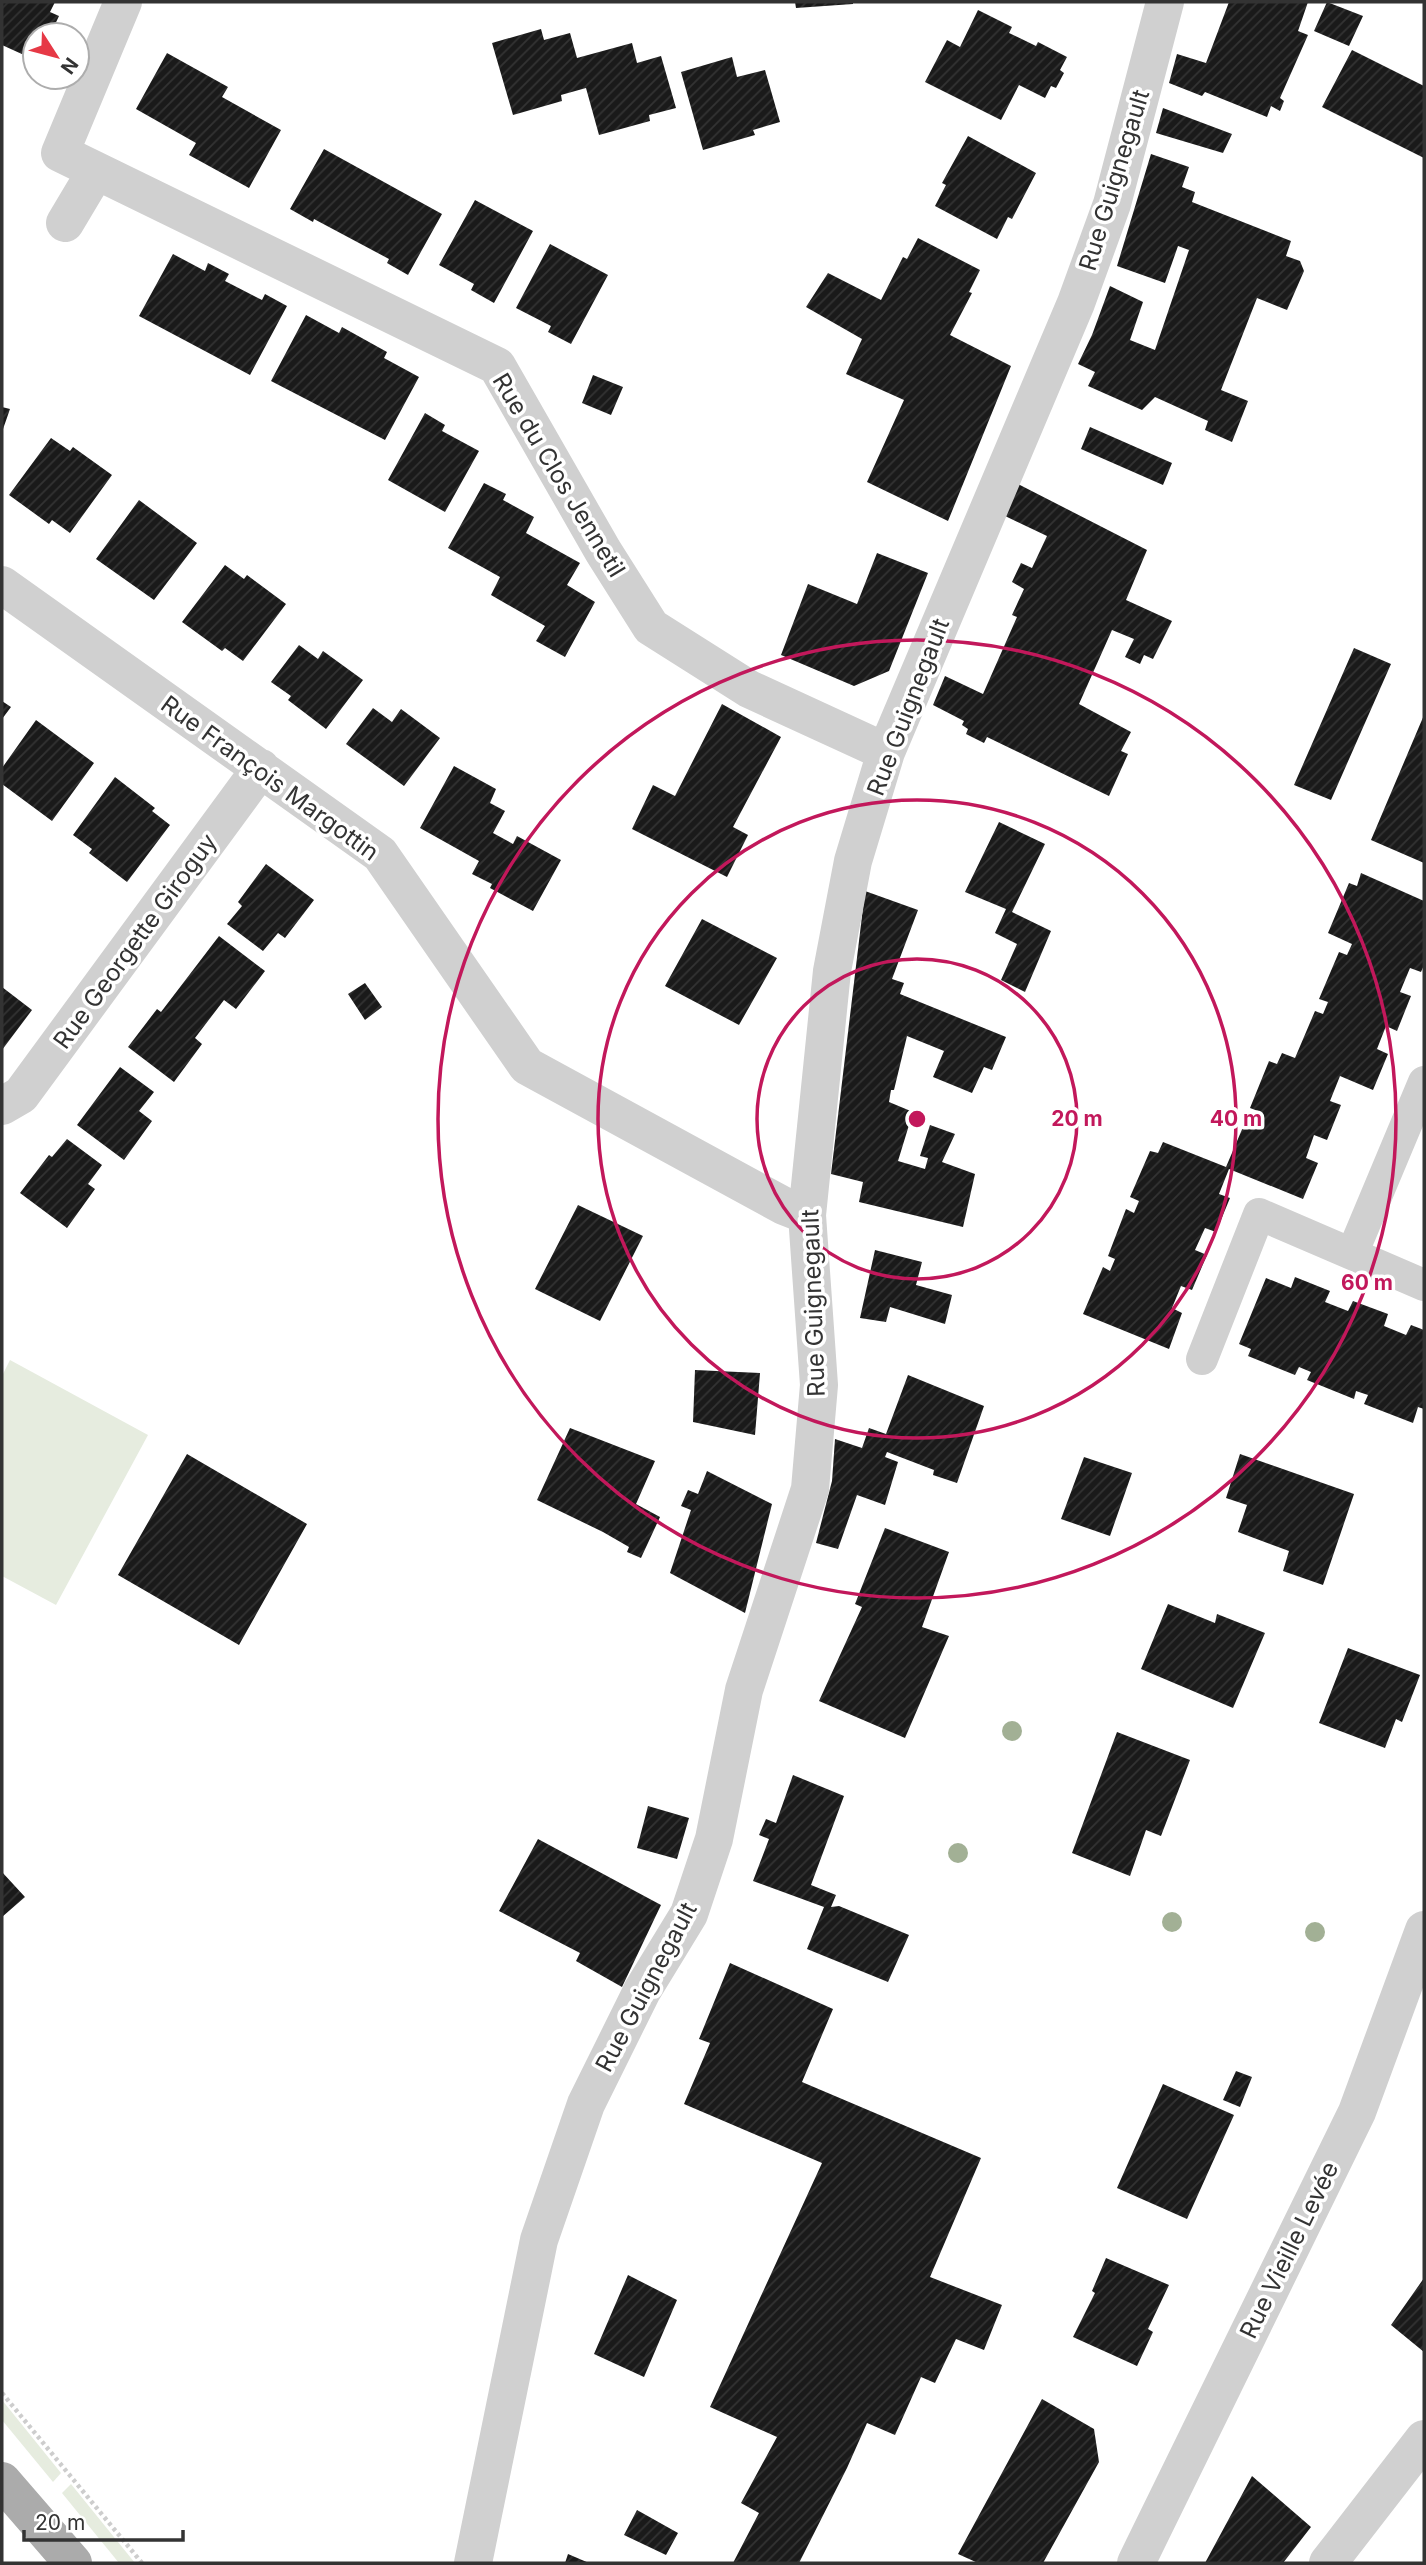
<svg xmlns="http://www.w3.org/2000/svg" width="1426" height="2565" font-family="Inter,sans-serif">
<defs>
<pattern id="building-hatch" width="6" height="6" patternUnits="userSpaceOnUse" patternTransform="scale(1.75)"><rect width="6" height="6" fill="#1a1a1a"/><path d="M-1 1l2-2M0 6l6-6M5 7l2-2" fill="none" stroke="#333"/></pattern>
</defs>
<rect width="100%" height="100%" fill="#fff"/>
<path fill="#e6ecdf" d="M 10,1360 L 148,1435 L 56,1605 L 2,1576 L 2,1376 Z
M 2,2400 L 61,2473 L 53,2482 L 2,2420 Z
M 71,2484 L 135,2563 L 119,2563 L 62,2493 Z"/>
<path fill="url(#building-hatch)" d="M 2,2 L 55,2 L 50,12 L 59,16 L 50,35 L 35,35 L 35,60 L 2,45 Z
M 795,2 L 853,2 L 853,4 L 796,8 Z
M 1229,2 L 1308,2 L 1298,31 L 1308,35 L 1280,98 L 1284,101 L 1280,111 L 1271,106 L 1267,117 L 1205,92 L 1202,96 L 1169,83 L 1177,54 L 1206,63 Z
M 1327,2 L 1363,16 L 1349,46 L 1314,31 Z
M 978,10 L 1012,27 L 1009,33 L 1036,46 L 1038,42 L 1067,57 L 1060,70 L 1064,73 L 1056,88 L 1051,86 L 1045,98 L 1019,85 L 1001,120 L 925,82 L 947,40 L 960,47 Z
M 541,29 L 544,40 L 570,33 L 577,58 L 632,43 L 637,63 L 661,56 L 676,108 L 649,115 L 650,121 L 599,135 L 586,88 L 561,95 L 562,101 L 513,115 L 492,43 Z
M 1352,50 L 1424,86 L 1424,158 L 1322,107 Z
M 167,53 L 228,87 L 222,97 L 281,130 L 249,188 L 189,155 L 196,143 L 136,109 Z
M 732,57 L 737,77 L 765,70 L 780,122 L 753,130 L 755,135 L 703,150 L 681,72 Z
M 1163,108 L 1232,134 L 1223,153 L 1156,133 Z
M 968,136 L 1036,173 L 1012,219 L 1008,217 L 997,239 L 935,206 L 946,185 L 942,183 Z
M 324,149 L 442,214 L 408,275 L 387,263 L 389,259 L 314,219 L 313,222 L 290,209 Z
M 1151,154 L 1189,167 L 1182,187 L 1195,192 L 1192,202 L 1291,241 L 1286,256 L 1300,261 L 1304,271 L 1287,310 L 1257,298 L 1221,390 L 1248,401 L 1232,442 L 1205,430 L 1208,421 L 1155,397 L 1142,410 L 1088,386 L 1095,372 L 1078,364 L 1092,335 L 1110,286 L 1143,302 L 1130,340 L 1155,350 L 1189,250 L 1178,246 L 1165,283 L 1117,266 Z
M 475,200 L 533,231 L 494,303 L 471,290 L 474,284 L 439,265 Z
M 918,238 L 980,270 L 969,292 L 972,293 L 950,335 L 1011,366 L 948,521 L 867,482 L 904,400 L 846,374 L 862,339 L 806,307 L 828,273 L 881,300 L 903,257 L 907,259 Z
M 550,244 L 608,275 L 571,344 L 548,332 L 551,326 L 516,308 Z
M 173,254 L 205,271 L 208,263 L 229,274 L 225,281 L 262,300 L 265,294 L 287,306 L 250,375 L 139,316 Z
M 306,315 L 339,333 L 342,327 L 387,352 L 384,358 L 419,377 L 385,440 L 271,381 Z
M 593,375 L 623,387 L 611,415 L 582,403 Z
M 2,407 L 10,409 L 2,432 Z
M 425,413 L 445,425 L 442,431 L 479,451 L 445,512 L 388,480 Z
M 1090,427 L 1172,463 L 1163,485 L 1081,449 Z
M 51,438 L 70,451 L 73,447 L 112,475 L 70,533 L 52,520 L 49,524 L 9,495 Z
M 484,483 L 506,494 L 503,500 L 534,517 L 526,533 L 580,563 L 567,585 L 595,602 L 565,657 L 536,641 L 545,626 L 491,595 L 500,577 L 448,548 Z
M 1018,484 L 1147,550 L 1126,600 L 1172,621 L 1153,659 L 1144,655 L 1140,664 L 1125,657 L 1134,639 L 1112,630 L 1079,704 L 1131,732 L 1121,751 L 1128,754 L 1109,796 L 987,737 L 984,743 L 966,734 L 968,729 L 962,725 L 964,721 L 933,705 L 945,676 L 983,694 L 1017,617 L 1012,615 L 1024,589 L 1012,582 L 1021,563 L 1032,568 L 1047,536 L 1003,515 Z
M 139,500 L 197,543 L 154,600 L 96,559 Z
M 877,553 L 928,573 L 889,671 L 854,686 L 781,655 L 808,584 L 857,604 Z
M 225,565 L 244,579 L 247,575 L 286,604 L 243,661 L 225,648 L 222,651 L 182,622 Z
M 299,645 L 318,659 L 323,651 L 363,680 L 326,729 L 288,700 L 291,696 L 271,682 Z
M 1354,648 L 1391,664 L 1331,800 L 1294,785 Z
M 2,701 L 11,707 L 2,719 Z
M 722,704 L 781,737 L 733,827 L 748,835 L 727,877 L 632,829 L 653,785 L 675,796 Z
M 373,708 L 392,722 L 401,709 L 440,738 L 404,786 L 346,744 Z
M 1424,715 L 1424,863 L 1371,840 Z
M 36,720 L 94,763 L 52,821 L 2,784 L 2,768 Z
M 454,766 L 496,789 L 490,803 L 505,811 L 493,833 L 513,844 L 517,836 L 561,860 L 533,911 L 490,888 L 492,884 L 472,874 L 479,861 L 420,828 Z
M 115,777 L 155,808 L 152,811 L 170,825 L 127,882 L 89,853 L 92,849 L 73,835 Z
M 999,822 L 1045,844 L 1012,912 L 1051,931 L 1025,992 L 1001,980 L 1017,944 L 995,933 L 1006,909 L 965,892 Z
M 266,864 L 314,900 L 285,938 L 278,933 L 263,951 L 227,924 L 242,906 L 238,902 Z
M 1361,873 L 1424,901 L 1424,965 L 1421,972 L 1410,968 L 1400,992 L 1411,996 L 1397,1031 L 1386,1026 L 1377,1049 L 1388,1054 L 1373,1090 L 1340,1076 L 1330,1101 L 1341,1105 L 1327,1140 L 1314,1135 L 1306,1158 L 1318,1163 L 1303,1199 L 1229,1169 L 1219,1194 L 1230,1198 L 1216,1232 L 1205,1228 L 1195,1250 L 1207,1255 L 1192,1290 L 1181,1286 L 1172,1308 L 1182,1313 L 1169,1349 L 1083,1314 L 1103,1267 L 1110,1271 L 1115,1259 L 1108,1256 L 1126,1209 L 1134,1213 L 1139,1201 L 1130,1197 L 1150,1151 L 1158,1153 L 1163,1142 L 1226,1167 L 1246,1120 L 1252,1123 L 1258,1111 L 1250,1108 L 1269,1061 L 1277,1064 L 1282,1053 L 1295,1058 L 1315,1011 L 1323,1014 L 1328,1002 L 1319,999 L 1339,952 L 1347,955 L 1352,944 L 1328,933 L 1349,883 L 1357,886 Z
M 865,891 L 918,910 L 892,979 L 904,983 L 900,994 L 1006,1037 L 992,1070 L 984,1067 L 972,1093 L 933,1077 L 944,1051 L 907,1036 L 894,1090 L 891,1090 L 889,1102 L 913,1112 L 898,1161 L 925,1169 L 928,1158 L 920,1156 L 930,1125 L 955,1134 L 942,1162 L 975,1174 L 963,1227 L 859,1202 L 863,1182 L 831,1174 Z
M 702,919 L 777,958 L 739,1025 L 665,986 Z
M 219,936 L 265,971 L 236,1009 L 224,1000 L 195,1038 L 202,1044 L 174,1082 L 128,1047 L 157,1009 L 161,1012 Z
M 365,983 L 382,1007 L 365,1020 L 348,994 Z
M 2,987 L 32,1010 L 2,1050 Z
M 120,1067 L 154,1092 L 139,1111 L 152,1121 L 124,1160 L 77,1125 Z
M 67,1139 L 102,1165 L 88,1184 L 95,1189 L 67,1228 L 20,1193 L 49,1155 L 52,1157 Z
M 578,1205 L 643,1236 L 600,1321 L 535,1289 Z
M 875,1250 L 922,1262 L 916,1285 L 952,1295 L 945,1324 L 890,1307 L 886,1322 L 860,1318 Z
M 1295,1277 L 1330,1291 L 1325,1302 L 1348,1311 L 1353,1301 L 1388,1314 L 1384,1326 L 1406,1335 L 1411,1325 L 1424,1330 L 1424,1409 L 1418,1407 L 1413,1423 L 1364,1404 L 1368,1395 L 1356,1391 L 1354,1399 L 1307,1380 L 1311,1372 L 1299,1367 L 1295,1375 L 1248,1356 L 1251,1349 L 1239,1344 L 1266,1278 L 1291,1288 Z
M 695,1370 L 760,1373 L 755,1435 L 693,1422 Z
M 908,1375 L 984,1406 L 957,1483 L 933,1475 L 934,1470 L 887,1452 L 885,1457 L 898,1462 L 885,1505 L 857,1495 L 838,1549 L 816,1543 L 832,1481 L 835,1439 L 862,1448 L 869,1428 L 886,1434 Z
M 570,1428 L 655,1461 L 636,1504 L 660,1517 L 641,1558 L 627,1552 L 629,1547 L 603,1532 L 537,1500 Z
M 187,1454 L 307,1524 L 239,1645 L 118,1575 Z
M 1240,1454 L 1354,1494 L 1323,1585 L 1283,1571 L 1289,1551 L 1238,1532 L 1247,1505 L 1226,1498 Z
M 1084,1457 L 1132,1473 L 1110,1536 L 1061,1519 Z
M 707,1471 L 772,1504 L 745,1613 L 670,1573 L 691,1510 L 681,1506 L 688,1490 L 698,1494 Z
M 885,1528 L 949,1552 L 922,1627 L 949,1636 L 905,1738 L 819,1701 L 862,1607 L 855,1604 Z
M 1168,1604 L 1215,1623 L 1217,1614 L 1265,1633 L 1233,1708 L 1141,1669 Z
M 1348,1648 L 1420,1675 L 1402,1722 L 1396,1719 L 1385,1748 L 1319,1723 Z
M 1117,1732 L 1190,1760 L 1161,1836 L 1146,1830 L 1130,1876 L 1072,1853 Z
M 793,1775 L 844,1796 L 811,1885 L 836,1895 L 831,1907 L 839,1906 L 909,1935 L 888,1982 L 807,1949 L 824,1907 L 753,1881 L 769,1839 L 759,1835 L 766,1819 L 776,1823 Z
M 648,1806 L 689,1818 L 677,1859 L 637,1848 Z
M 538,1839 L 661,1905 L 622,1987 L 576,1961 L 580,1953 L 499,1911 Z
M 2,1872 L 25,1897 L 2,1917 Z
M 730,1963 L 833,2009 L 802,2082 L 981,2158 L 930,2277 L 1002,2305 L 984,2350 L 956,2339 L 935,2383 L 921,2377 L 895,2435 L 867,2423 L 847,2468 L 799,2563 L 733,2563 L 759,2513 L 741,2503 L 777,2437 L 710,2407 L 822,2163 L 684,2104 L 710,2043 L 699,2039 Z
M 1236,2071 L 1252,2077 L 1240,2107 L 1223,2100 Z
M 1163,2084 L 1234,2115 L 1187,2219 L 1117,2188 Z
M 1106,2258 L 1169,2285 L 1148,2329 L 1153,2332 L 1137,2366 L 1073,2337 L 1095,2293 L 1092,2291 Z
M 628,2275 L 677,2300 L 644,2377 L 594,2354 Z
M 1424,2278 L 1424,2352 L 1391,2325 Z
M 1042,2399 L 1094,2429 L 1099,2462 L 1043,2563 L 978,2563 L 958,2554 Z
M 1252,2476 L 1311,2527 L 1283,2563 L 1205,2563 Z
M 637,2510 L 678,2533 L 666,2555 L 624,2535 Z
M 568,2554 L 589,2563 L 565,2563 Z"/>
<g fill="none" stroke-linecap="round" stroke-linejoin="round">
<path stroke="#cdcdcd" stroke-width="4.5" stroke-dasharray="3.5 3.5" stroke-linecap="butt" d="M 2,2393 L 142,2563"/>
<path stroke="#d0d0d0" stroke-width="32" d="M 1352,1254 L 1424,1082
M 1202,1359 L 1259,1214 L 1424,1285"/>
<path stroke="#d0d0d0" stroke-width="38" d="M 123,2 L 60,153 L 497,366 L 603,551 L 651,627 L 749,689 L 886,752
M 65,223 L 96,171
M 2,585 L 380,854 L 527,1066 L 784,1206 L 807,1215
M 2,1106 L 21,1095 L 261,768
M 473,2563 L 539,2240 L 586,2104 L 642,1991 L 689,1914 L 714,1839 L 744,1690 L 810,1489 L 819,1385 L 807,1215 L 832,971 L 853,861 L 886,752 L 1076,303 L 1112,204 L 1165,2
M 1136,2563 L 1357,2112 L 1424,1930
M 1328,2563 L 1424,2439"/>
<path stroke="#ababab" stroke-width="38" d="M 2,2481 L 73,2563"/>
</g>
<g fill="#a2b095">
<circle cx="1012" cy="1731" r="10"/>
<circle cx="958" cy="1853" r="10"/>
<circle cx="1172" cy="1922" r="10"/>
<circle cx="1315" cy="1932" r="10"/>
</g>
<g fill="none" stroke="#c2185b" stroke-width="3.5">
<circle cx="917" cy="1119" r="160"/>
<circle cx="917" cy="1119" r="319"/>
<circle cx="917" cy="1119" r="479"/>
</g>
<g text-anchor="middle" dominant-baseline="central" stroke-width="7" stroke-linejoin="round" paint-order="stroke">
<g font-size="24" fill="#333" stroke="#fff">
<text transform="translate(1114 180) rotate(-73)">Rue Guignegault</text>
<text transform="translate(559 475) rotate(59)">Rue du Clos Jennetil</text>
<text transform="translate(908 707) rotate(-69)">Rue Guignegault</text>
<text transform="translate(270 778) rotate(36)">Rue François Margottin</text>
<text transform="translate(135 941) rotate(-54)">Rue Georgette Giroguy</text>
<text transform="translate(813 1303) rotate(-92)">Rue Guignegault</text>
<text transform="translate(646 1987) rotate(-62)">Rue Guignegault</text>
<text transform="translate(1289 2250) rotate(-64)">Rue Vieille Levée</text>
</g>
</g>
<circle cx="917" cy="1119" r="10" fill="#c2185b" stroke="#fff" stroke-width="3.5"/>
<g font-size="21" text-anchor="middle" font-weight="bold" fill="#c2185b" stroke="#fff" stroke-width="7" stroke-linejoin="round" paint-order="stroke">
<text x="1077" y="1126">20 m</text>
<text x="1236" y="1126">40 m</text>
<text x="1367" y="1290">60 m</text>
</g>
<rect width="1426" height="2565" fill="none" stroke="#333333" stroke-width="7"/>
<g transform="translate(56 56) rotate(126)"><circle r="33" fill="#ffffff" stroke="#adadad" stroke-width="2"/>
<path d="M0-5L12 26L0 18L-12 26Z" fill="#e63946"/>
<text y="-10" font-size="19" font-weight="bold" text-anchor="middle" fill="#333333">N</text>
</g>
<path d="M24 2530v10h159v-10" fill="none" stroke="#333333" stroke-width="3.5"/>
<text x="35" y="2530" font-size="21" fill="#333333" stroke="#ffffff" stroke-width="5" paint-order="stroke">20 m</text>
</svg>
